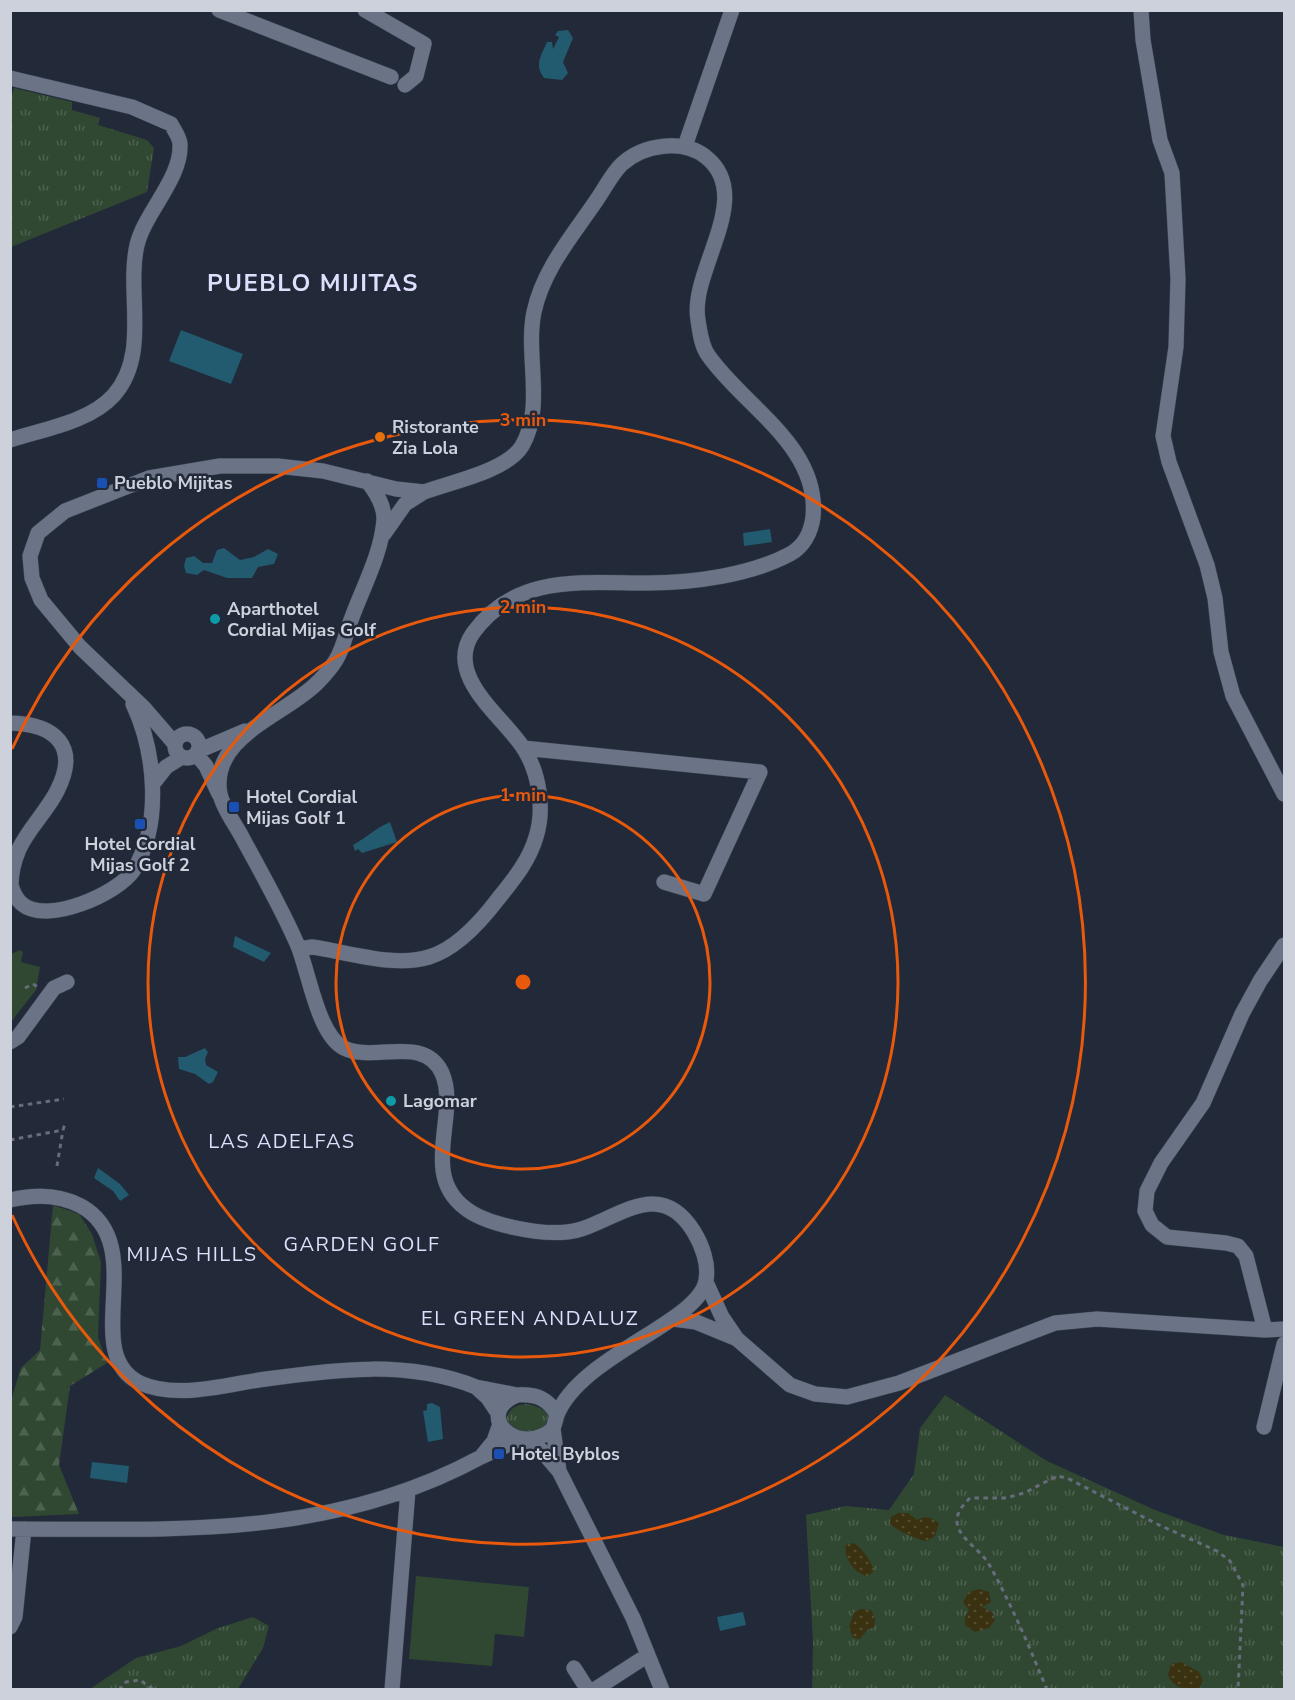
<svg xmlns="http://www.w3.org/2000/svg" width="1295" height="1700" font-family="'Nunito Sans',sans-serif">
<defs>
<pattern id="grass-tufts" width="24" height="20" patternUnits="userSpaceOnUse" patternTransform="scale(1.5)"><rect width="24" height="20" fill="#304832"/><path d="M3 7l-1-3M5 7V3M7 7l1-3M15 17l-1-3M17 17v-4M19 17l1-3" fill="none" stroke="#4d614f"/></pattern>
<pattern id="forest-firs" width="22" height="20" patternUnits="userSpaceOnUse" patternTransform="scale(1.5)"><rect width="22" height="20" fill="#304832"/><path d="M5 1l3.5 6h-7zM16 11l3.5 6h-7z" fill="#4d614f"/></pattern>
<pattern id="sand-dots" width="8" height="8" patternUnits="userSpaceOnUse" patternTransform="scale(1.5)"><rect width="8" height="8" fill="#393110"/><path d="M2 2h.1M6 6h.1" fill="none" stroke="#544e32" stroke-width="1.8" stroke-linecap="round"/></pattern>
</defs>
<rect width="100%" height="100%" fill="#222939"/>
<path fill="url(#grass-tufts)" d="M 14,88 L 72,102 L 72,110 L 100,118 L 98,125 L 147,140 L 154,148 L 147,192 L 11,247 L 10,101 Z
M 945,1395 L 1047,1461 L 1155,1510 L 1224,1535 L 1284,1547 L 1284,1689 L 812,1689 L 813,1642 L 806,1515 L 846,1506 L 889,1510 L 914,1474 L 920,1428 Z
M 525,1404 C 540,1406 555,1412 545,1429 L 522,1433 L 509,1425 L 506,1419 C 510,1408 514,1406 525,1404 Z
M 253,1617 L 269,1626 L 263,1648 L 238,1689 L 90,1689 L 136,1658 L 181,1646 L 218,1628 Z"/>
<path fill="url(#forest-firs)" d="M 53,1205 L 79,1214 L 92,1234 L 101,1262 L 98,1337 L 107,1363 L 70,1386 L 59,1465 L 79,1514 L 12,1517 L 11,1400 L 21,1368 L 40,1350 Z"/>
<path fill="url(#sand-dots)" d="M 898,1513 L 908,1513 L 917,1520 C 926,1515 931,1517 939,1523 L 935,1536 L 927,1541 C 917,1540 898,1531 890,1524 L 891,1517 Z
M 854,1543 C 862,1548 872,1562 874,1571 L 868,1576 C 855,1574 843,1558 846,1545 Z
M 979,1589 L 989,1592 L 991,1602 L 982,1607 L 993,1613 L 995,1620 L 989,1628 L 975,1632 L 965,1625 L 965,1617 L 969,1610 L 963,1602 L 969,1592 Z
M 861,1609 L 871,1610 L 875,1618 L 874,1627 L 867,1630 L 860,1639 L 853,1638 L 849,1627 L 854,1612 Z
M 1181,1662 L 1199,1672 L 1203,1681 L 1199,1689 C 1185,1690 1174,1689 1168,1675 L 1171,1664 Z"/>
<path fill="#304832" d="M 20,950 L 23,952 L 21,962 L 40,967 L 36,990 L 11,1022 L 11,954 Z
M 416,1576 L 529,1587 L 524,1637 L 495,1634 L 492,1666 L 409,1659 Z"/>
<path fill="#225a6f" d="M 568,30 L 573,38 L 563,62 L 568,73 L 562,80 L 544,78 C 534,65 541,56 547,42 L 552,42 L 553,49 L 559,37 L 555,35 L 558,31 Z
M 181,330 L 243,354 L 231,384 L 169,361 Z
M 770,529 L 772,542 L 744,546 L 743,533 Z
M 224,548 L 240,560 L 254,557 L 268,549 L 278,554 L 274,564 L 258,567 L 252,578 L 227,578 L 204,570 L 197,575 L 186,573 L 184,566 L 186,558 L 194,556 L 203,563 L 212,563 L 217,550 Z
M 390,822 L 397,842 L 362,853 L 358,849 L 355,851 L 353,845 C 367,837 376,828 390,822 Z
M 235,936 L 271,953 L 264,962 L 233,947 Z
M 205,1048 L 208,1052 L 205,1059 L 206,1065 L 218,1072 L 213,1082 L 209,1084 L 195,1074 L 179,1069 L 178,1057 L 185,1057 Z
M 98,1168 L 120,1184 L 129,1195 L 120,1201 L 113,1191 L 94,1178 Z
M 432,1403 L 440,1407 L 443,1439 L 428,1442 L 423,1411 L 427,1410 L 427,1404 Z
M 92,1462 L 129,1466 L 127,1483 L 90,1478 Z
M 743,1612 L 746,1625 L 720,1631 L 717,1617 Z"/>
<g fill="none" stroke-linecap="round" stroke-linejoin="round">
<defs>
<path id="minor" d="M 219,10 L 391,77
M 365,10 L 424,44 L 416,76 L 405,85
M 1141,10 L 1143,40 L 1160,140 L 1172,173 L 1178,279 L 1176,347 L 1163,436 L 1169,462 L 1207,565 L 1215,598 L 1221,652 L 1233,696 L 1284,794
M 10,78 L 132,107 L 171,124 C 174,130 180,138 180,144 C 182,178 145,212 137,245 C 126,293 150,354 114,395 C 90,422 44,429 10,440
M 685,146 L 732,10
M 367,481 C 376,492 384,504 384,519 C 382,553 362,589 351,620 C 346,633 343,649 336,660 C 331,668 324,676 318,682 C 288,714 209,736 220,794 C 223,809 236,825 243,839 C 262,874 282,909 298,946 C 309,973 318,1035 344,1048 C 374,1063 424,1034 442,1073 C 460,1114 419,1173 465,1208 C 486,1225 540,1235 567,1232 C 610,1228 657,1171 694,1232 C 702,1245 709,1264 706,1280 C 700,1322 581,1355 557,1415
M 10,723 C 55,724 80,746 57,791 C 47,811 29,828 19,849 C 14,861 11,872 11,885 C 13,892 16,899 22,904 C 47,925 117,894 133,871 C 163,824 155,751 133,704
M175 746a12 12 0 1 1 24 0a12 12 0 1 1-24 0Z
M 175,744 L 144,708 L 80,647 L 41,600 L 32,578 L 30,556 L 38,533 L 65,511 L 149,478 L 220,466 L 277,466 L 323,471 L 396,489 L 424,492 L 405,504 L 384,534
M 523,748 L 760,772 L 704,894 L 664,882
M 198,751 L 245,731
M 196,754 L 206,766 L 219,794
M 155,781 L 166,767 L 182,757
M 299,949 L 312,947 C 348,952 394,968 429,957 C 456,949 482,920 498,899 C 514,879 529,861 536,837 C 545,809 539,773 524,749 C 504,717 443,676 473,633 C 516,573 584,583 648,583 C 693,583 751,575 790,554 C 803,547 811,533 813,517 C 820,446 743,406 708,355 C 701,345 700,332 698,320 C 689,271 756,197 706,157 C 683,139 644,144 622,164 C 612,173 604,190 596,201 C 572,236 543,270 534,312 C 525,355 545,407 522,446 C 507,471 451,482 424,492
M 10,1042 L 18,1037 L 54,988 L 67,982
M 10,1200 C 35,1194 59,1194 81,1206 C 151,1245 78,1353 140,1383 C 178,1400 227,1384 266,1379 C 336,1369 408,1360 476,1387
M 706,1282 L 722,1317 L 737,1339 L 790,1385 L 815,1394 L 847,1397 L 899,1383 L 1055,1323 L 1097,1319 L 1265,1330 L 1284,1329
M 673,1319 L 696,1322 L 735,1338
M 1265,1330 L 1246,1256 L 1238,1246 L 1226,1243 L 1167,1237 L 1152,1225 L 1145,1211 L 1147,1191 L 1161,1163 L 1203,1103 L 1242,1014 L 1260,981 L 1284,945
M 517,1395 C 536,1394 548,1398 557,1415 L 553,1429 C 518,1459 472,1414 517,1395 Z
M 498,1413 L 488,1398 L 476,1387 L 517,1395
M 500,1424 L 494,1441 L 481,1457 L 520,1439
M 1264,1427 L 1284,1344
M 527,1440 L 541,1450 L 559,1471 L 553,1429
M 559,1471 L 633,1618 L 662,1690
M 10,1529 C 176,1529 330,1539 481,1457
M 10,1627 L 15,1617 L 24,1529
M 574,1668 L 588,1690
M 392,1690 L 408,1490
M 594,1690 L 648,1655"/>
</defs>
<use href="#minor" stroke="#3d4451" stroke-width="16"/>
<path stroke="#666c7a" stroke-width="3" stroke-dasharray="4.5 4.5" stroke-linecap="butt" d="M 25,988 L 33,984 L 38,987
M 10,1107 L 64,1099
M 10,1140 L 63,1130 L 65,1123
M 57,1166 L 63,1130
M 119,1690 L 126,1682 L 140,1680 L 154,1690
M 1047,1690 C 1030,1648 1012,1606 990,1566 C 983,1552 963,1541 958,1527 C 954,1515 962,1506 970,1498 L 1006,1498 L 1024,1493 L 1057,1476 L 1067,1478 L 1157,1524 L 1217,1551 L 1230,1561 L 1243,1585 L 1238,1690"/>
<use href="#minor" stroke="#6b7487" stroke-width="15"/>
</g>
<g fill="none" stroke="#e8590c" stroke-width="3">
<circle cx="523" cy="982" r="187"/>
<circle cx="523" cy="982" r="375"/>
<path d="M12 749A562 562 0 1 1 12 1215"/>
</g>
<circle fill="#e8710a" stroke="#222939" stroke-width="2" cx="380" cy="437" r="6"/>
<g fill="#1a4fb4" stroke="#222939" stroke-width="2">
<rect x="96" y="477" width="12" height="12" rx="3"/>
<rect x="228" y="801" width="12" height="12" rx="3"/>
<rect x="134" y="818" width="12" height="12" rx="3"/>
<rect x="493" y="1448" width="12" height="12" rx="3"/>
</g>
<g fill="#0f9aa8" stroke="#222939" stroke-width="2">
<circle cx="215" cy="619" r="6"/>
<circle cx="391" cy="1101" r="6"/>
</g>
<g text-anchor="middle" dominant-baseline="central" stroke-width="5" stroke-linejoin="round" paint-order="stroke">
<g font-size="18" font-weight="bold" fill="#ccd1db" stroke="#222939" text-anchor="start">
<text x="392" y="427">Ristorante<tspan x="392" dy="21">Zia Lola</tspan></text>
<text x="114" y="483">Pueblo Mijitas</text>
<text x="227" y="609">Aparthotel<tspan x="227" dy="21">Cordial Mijas Golf</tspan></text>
<text x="246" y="797">Hotel Cordial<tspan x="246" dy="21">Mijas Golf 1</tspan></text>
<text x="140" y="844" text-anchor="middle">Hotel Cordial<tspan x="140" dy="21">Mijas Golf 2</tspan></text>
<text x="403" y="1101">Lagomar</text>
<text x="511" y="1454">Hotel Byblos</text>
</g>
<g font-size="20" letter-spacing="1.5" fill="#dedffd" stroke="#222939">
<text x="282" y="1141">LAS ADELFAS</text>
<text x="362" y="1244">GARDEN GOLF</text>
<text x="192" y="1254">MIJAS HILLS</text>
<text x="530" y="1318">EL GREEN ANDALUZ</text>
</g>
<g font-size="24" font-weight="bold" letter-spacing="1.5" fill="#dedffd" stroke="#222939">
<text x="313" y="283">PUEBLO MIJITAS</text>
</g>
</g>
<circle cx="523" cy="982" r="9" fill="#e8590c" stroke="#222939" stroke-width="3"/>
<g font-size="18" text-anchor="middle" font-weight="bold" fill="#e8590c" stroke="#222939" stroke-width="5" stroke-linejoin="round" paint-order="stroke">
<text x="523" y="426">3 min</text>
<text x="523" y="613">2 min</text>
<text x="523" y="801">1 min</text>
</g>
<rect width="1295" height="1700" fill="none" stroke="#ccd1db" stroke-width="24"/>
</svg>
